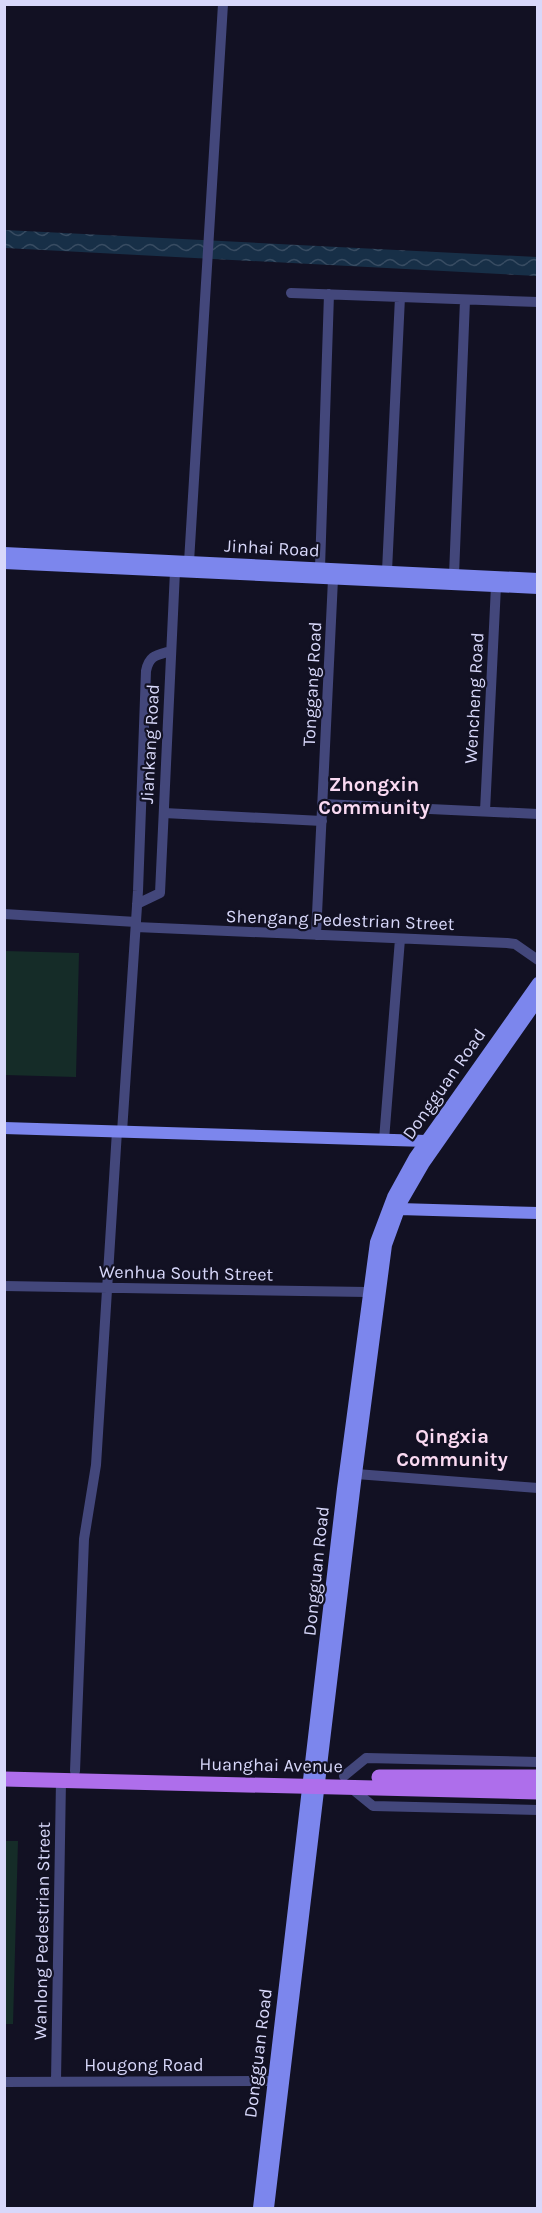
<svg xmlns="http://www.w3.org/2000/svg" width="542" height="2213" font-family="Karla,sans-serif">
<defs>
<pattern id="water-waves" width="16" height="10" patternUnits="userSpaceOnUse" patternTransform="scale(1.5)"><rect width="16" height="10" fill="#172f47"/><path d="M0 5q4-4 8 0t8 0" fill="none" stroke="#384c62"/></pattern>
</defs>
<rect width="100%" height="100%" fill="#121123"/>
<path fill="#152c28" d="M 5,951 L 79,953 L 76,1077 L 5,1075 Z
M 5,1841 L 18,1841 L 13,2024 L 4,2024 Z"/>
<path fill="url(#water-waves)" d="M 5,230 L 537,257 L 537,276 L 5,248 Z"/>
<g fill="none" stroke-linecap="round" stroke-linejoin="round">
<path stroke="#43477b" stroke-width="10" d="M 291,293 L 538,302
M 189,562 L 223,4
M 320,568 L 329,294
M 387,571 L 400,297
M 454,575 L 465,300
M 323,804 L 538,814
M 485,811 L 496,586
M 164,813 L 322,821
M 137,904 L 160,893 L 175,571
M 4,914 L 136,922
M 136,927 L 507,943 L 515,944 L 538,960
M 316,935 L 333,579
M 122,1132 L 138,891 L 146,671 C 149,655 157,655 171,651
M 384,1140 L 400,939
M 4,1286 L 367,1292
M 356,1474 L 538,1488
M 75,1771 L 84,1539 L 96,1465 L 117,1131
M 344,1776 L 366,1758 L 538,1762
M 351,1788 L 373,1806 L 538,1810
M 56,2081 L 61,1780
M 4,2082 L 280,2081"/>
<path stroke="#7c86ed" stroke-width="12" d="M 4,553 L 538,579
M 4,563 L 538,588
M 4,1128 L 426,1141
M 399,1209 L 538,1213
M 259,2208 L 343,1489 L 376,1242 L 393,1197 L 415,1157 L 538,983
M 268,2208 L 356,1474 L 386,1245 L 402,1201 L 424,1163 L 538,1000"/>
<path stroke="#ae6eeb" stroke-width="15" d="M 379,1777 L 538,1777
M 4,1779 L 538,1792"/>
</g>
<g text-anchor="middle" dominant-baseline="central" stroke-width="4.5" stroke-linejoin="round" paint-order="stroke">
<g font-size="18" fill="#d8d8fa" stroke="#121123">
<text transform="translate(272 548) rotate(3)">Jinhai Road</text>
<text transform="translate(312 684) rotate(-87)">Tonggang Road</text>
<text transform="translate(474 698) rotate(-87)">Wencheng Road</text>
<text transform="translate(150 744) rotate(-87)">Jiankang Road</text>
<text transform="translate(340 920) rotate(2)">Shengang Pedestrian Street</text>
<text transform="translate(444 1084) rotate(-55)">Dongguan Road</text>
<text transform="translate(186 1273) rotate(1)">Wenhua South Street</text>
<text transform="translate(316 1571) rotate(-84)">Dongguan Road</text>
<text transform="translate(271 1765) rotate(1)">Huanghai Avenue</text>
<text transform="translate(42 1931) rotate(-89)">Wanlong Pedestrian Street</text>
<text transform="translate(258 2053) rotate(-83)">Dongguan Road</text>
<text x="144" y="2065">Hougong Road</text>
</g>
<g font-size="20" font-weight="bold" fill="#fadaf2" stroke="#121123">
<text x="374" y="784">Zhongxin<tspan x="374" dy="23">Community</tspan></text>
<text x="452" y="1436">Qingxia<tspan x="452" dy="23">Community</tspan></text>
</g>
</g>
<rect width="542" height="2213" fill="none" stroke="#d8d8fa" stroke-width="12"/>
</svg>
